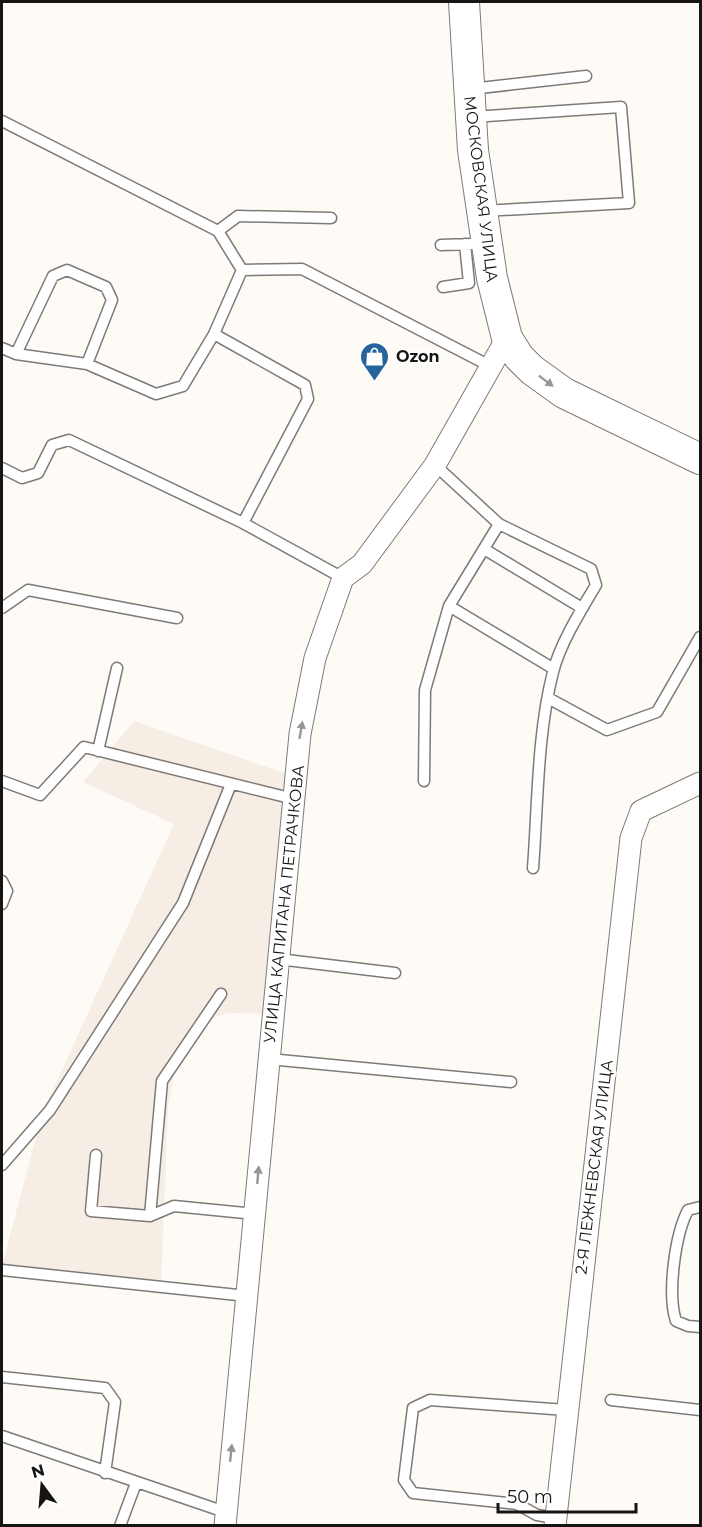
<svg xmlns="http://www.w3.org/2000/svg" width="702" height="1527" font-family="Montserrat,sans-serif">
<rect width="100%" height="100%" fill="#fefaf6"/>
<path fill="#f6ede4" d="M 134,721 L 304,780 L 276,1014 L 228,1013 L 205,1021 L 177,1061 L 168,1106 L 161,1286 L 2,1266 L 42,1114 L 174,824 L 83,782 Z"/>
<g fill="none" stroke-linecap="round" stroke-linejoin="round">
<defs>
<path id="lane" d="M 471,89 L 586,76
M 472,117 L 621,107 L 629,203 L 483,211
M 2,121 L 218,231 L 242,270 L 214,334 L 183,386 L 156,394 L 87,364 L 112,300 L 106,287 L 67,270 L 53,276 L 16,354 L 2,348
M 218,231 L 238,216 L 331,218
M 441,245 L 472,244
M 242,270 L 302,269 L 490,366
M 443,287 L 469,283 L 465,244
M 214,334 L 305,385 L 308,399 L 243,523 L 343,578
M 16,354 L 87,364
M 2,468 L 22,478 L 38,473 L 52,445 L 69,440 L 243,523
M 499,524 L 591,569 L 596,585 C 581,610 560,644 553,672 C 537,735 538,803 533,868
M 484,549 L 582,608
M 449,606 L 554,669
M 2,608 L 28,590 L 177,618
M 548,698 L 607,730 L 657,712 L 700,637
M 98,751 L 117,668
M 2,781 L 40,795 L 84,747 L 294,799
M 424,781 L 425,690 L 449,606 L 499,524 L 435,465
M 2,881 L 7,891 L 2,904
M 278,959 L 395,973
M 269,1059 L 511,1082
M 96,1155 L 91,1211 L 150,1216 L 174,1206 L 255,1214
M 2,1165 L 50,1110 L 183,903 L 231,784
M 700,1207 L 688,1210 C 675,1235 667,1294 676,1321 L 688,1326 L 700,1327
M 150,1216 L 162,1081 L 221,994
M 2,1270 L 247,1296
M 2,1377 L 105,1388 L 115,1402 L 105,1473
M 611,1400 L 700,1410
M 2,1436 L 225,1512
M 555,1518 L 537,1515 L 517,1504 L 413,1493 L 404,1480 L 413,1408 L 430,1400 L 566,1410
M 120,1526 L 136,1483"/>
<path id="street" d="M 225,1526 L 300,734 L 315,658 L 343,578 L 362,564 L 435,465 L 507,338
M 555,1526 L 631,838 L 641,811 L 700,783"/>
<path id="secondary" d="M 464,2 L 473,150 L 492,278 L 507,338 L 519,357 L 532,370 L 564,393 L 700,459"/>
</defs>
<use href="#lane" stroke="#7e7a77" stroke-width="13"/>
<use href="#street" stroke="#7e7a77" stroke-width="23"/>
<use href="#secondary" stroke="#7e7a77" stroke-width="32"/>
<use href="#lane" stroke="#fff" stroke-width="10"/>
<use href="#street" stroke="#fff" stroke-width="21"/>
<use href="#secondary" stroke="#fff" stroke-width="30"/>
</g>
<defs><path id="oneway-solid" d="M-6-.8H1V-3.2L6.5 0L1 3.2V.8H-6Z" transform="scale(1.5)"/></defs>
<g fill="#969695">
<use href="#oneway-solid" transform="translate(546 381) rotate(37)"/>
<use href="#oneway-solid" transform="translate(301 730) rotate(-80)"/>
<use href="#oneway-solid" transform="translate(258 1175) rotate(-85)"/>
<use href="#oneway-solid" transform="translate(231 1453) rotate(-84)"/>
</g>
<defs>
<symbol id="shop-pin" viewBox="-11 -11 22 30"><path d="M0 17L-7.5 6A9.5 9.5 0 1 1 7.5 6Z" fill="#26659b" stroke="#fff"/><path d="M-5-2.5h2.3a2.7 3.5 0 0 1 5.4 0H5L5.5 6h-11ZM-1.5-2.5h3a1.5 2.3 0 0 0-3 0Z" fill="#fff"/></symbol>
</defs>
<g fill-rule="evenodd">
<use href="#shop-pin" x="358" y="340" width="33" height="45"/>
</g>
<g text-anchor="middle" dominant-baseline="central" stroke-width="6" stroke-linejoin="round" paint-order="stroke">
<g font-size="16" fill="#161513" stroke="#fff">
<text transform="translate(481 189) rotate(83)">МОСКОВСКАЯ УЛИЦА</text>
<text transform="translate(284 904) rotate(-84)">УЛИЦА КАПИТАНА ПЕТРАЧКОВА</text>
<text transform="translate(594 1167) rotate(-83)">2-Я ЛЕЖНЕВСКАЯ УЛИЦА</text>
</g>
<g font-size="16" font-weight="bold" fill="#161513" stroke="#fff" text-anchor="start">
<text x="396" y="356">Ozon</text>
</g>
</g>
<rect width="702" height="1527" fill="none" stroke="#161513" stroke-width="6"/>
<g transform="translate(42 1485) rotate(344)" stroke="#ffffff" stroke-width="4.5" paint-order="stroke">
<path d="M0-4.5L10 22L0 15L-10 22Z" fill="#161513"/>
<text y="-9" font-size="16" font-weight="bold" text-anchor="middle" fill="#161513">N</text>
</g>
<path d="M498 1503v9h138v-9" fill="none" stroke="#161513" stroke-width="3"/>
<text x="507" y="1503" font-size="18" fill="#161513" stroke="#ffffff" stroke-width="4.5" paint-order="stroke">50 m</text>
</svg>
